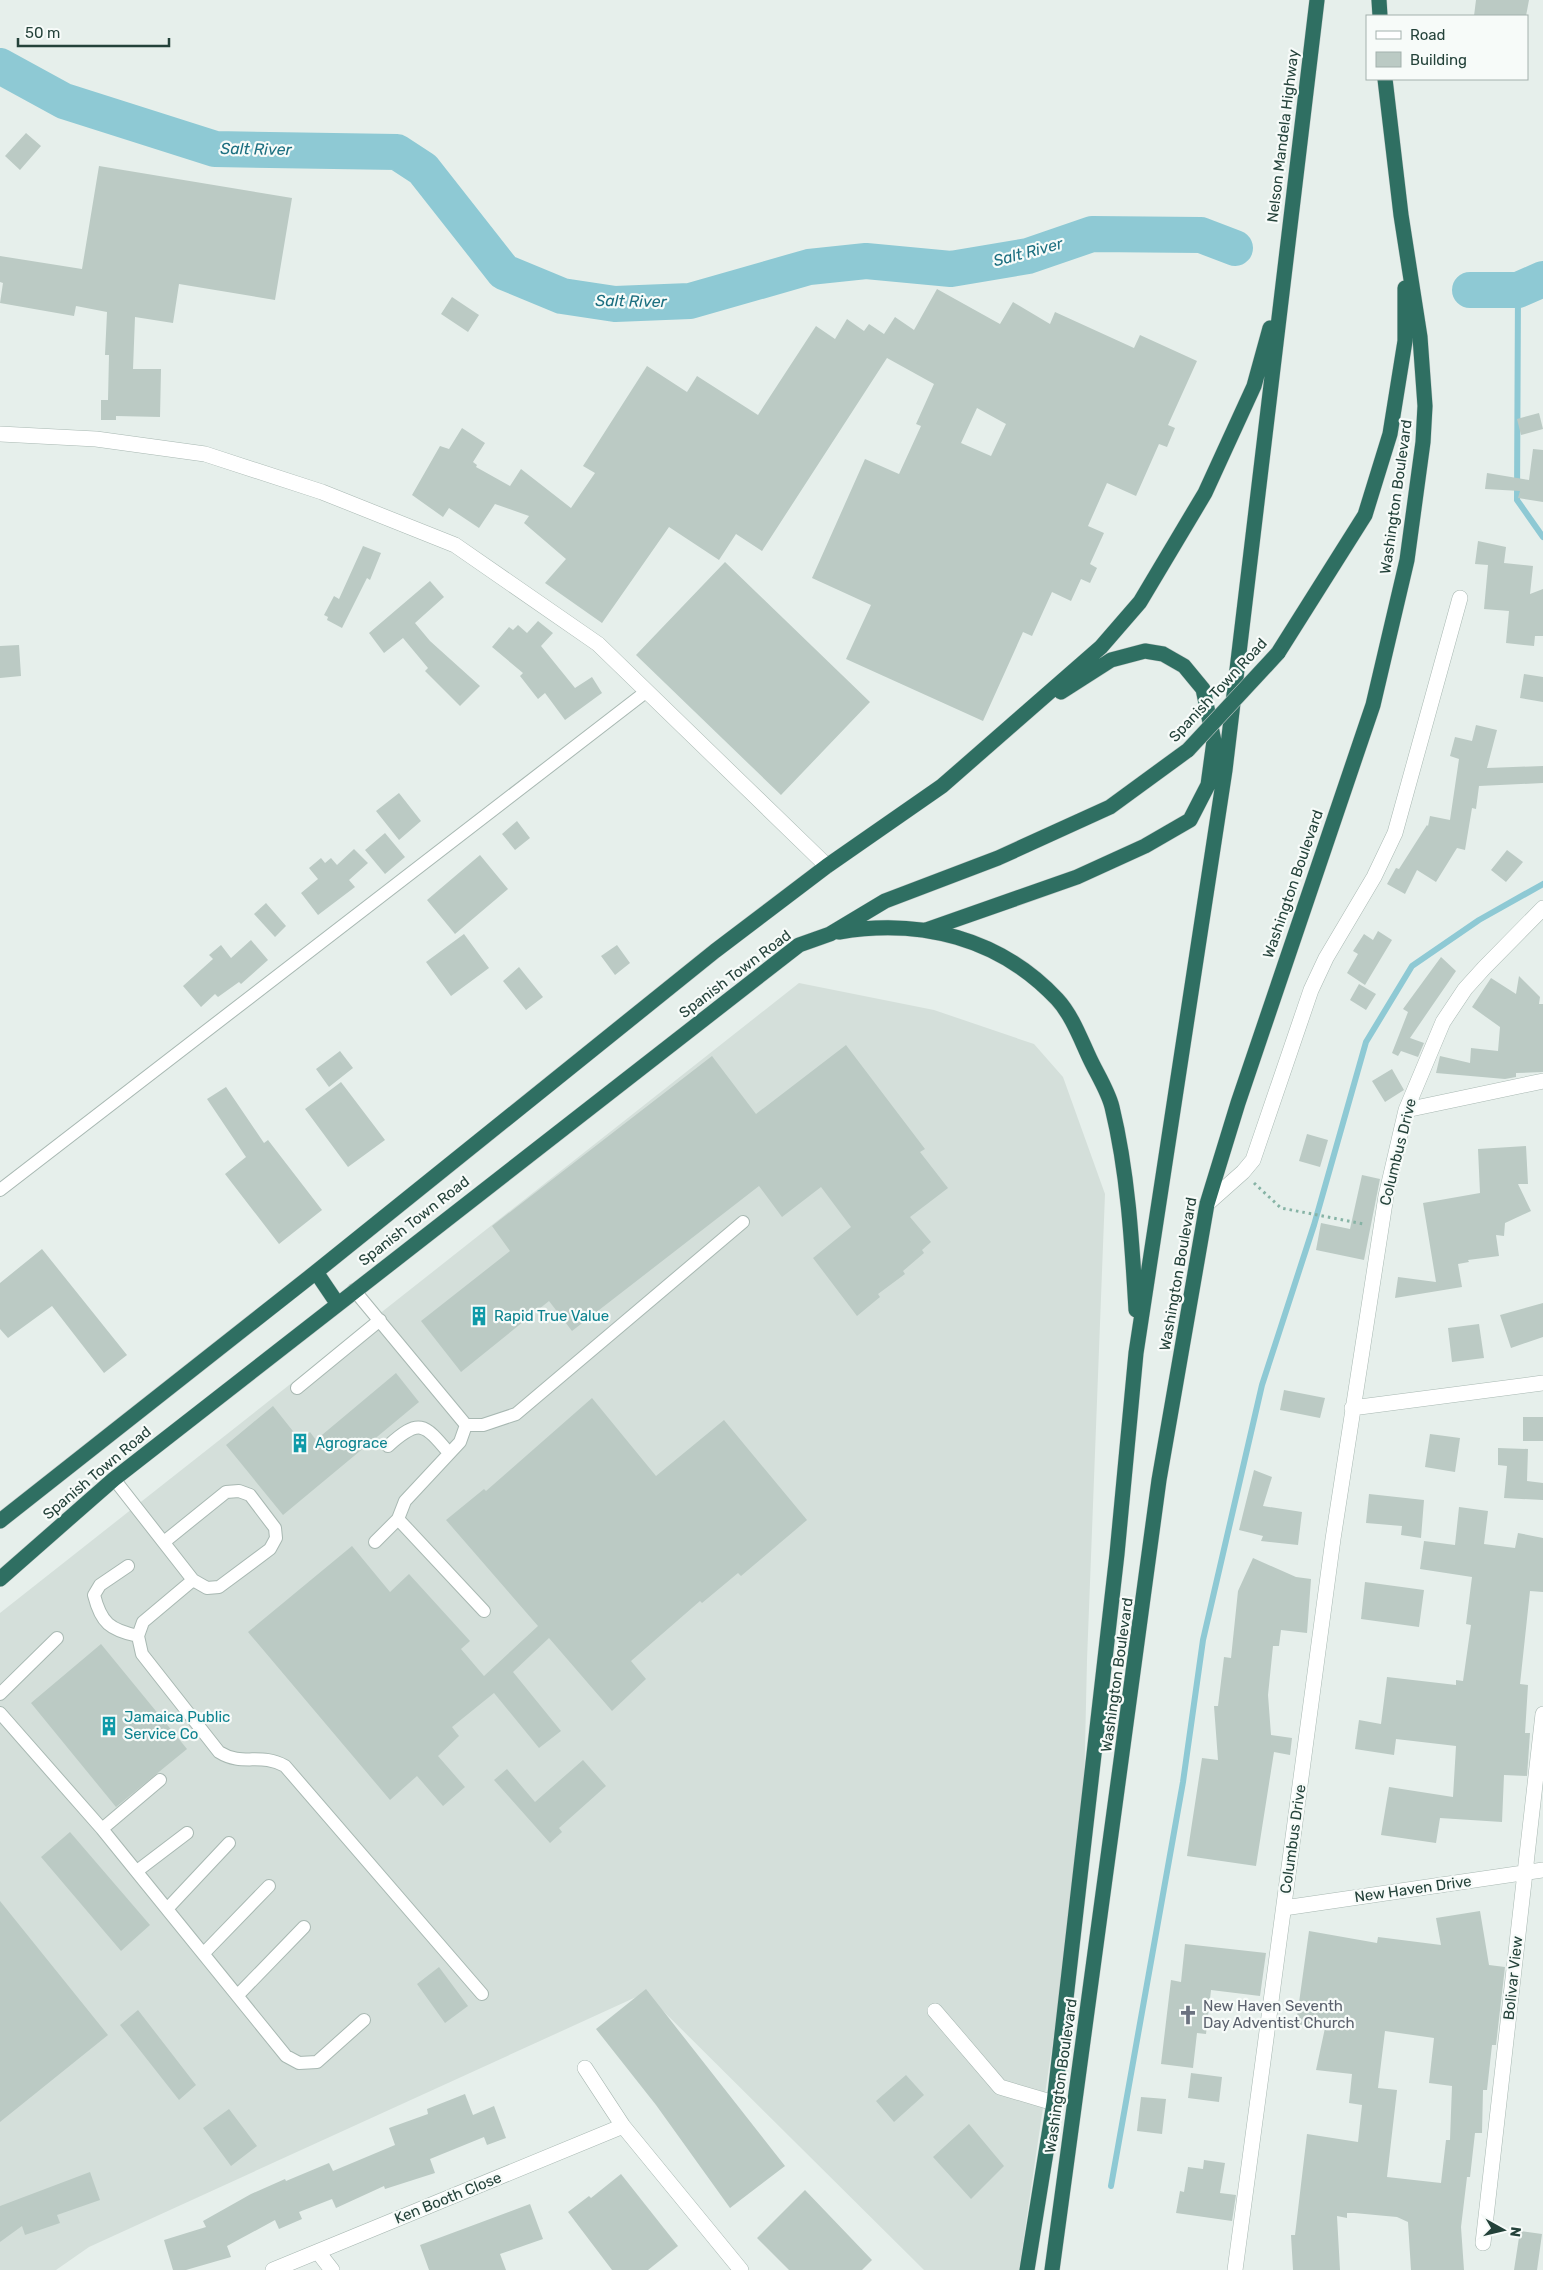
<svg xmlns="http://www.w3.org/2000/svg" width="1543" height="2270" font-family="Rubik,sans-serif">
<rect width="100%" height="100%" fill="#e6efeb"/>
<path fill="#d4dfda" d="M 799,983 L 934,1010 L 1034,1044 L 1063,1077 L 1105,1194 L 1087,1660 L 1083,1837 L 1019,2270 L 924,2270 L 645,1993 L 89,2247 L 56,2270 L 0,2270 L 0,1613 Z"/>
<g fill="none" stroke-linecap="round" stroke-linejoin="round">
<path stroke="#8ec9d4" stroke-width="6" d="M 1518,290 L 1517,500 L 1543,537
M 1111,2186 L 1183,1782 L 1203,1640 L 1262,1385 L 1314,1225 L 1366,1042 L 1412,966 L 1479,920 L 1543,884"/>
<path stroke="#8ec9d4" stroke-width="36" d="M 0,66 L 64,101 L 215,149 L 397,152 L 423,169 L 504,272 L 562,296 L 615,304 L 690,301 L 809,267 L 866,261 L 951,269 L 1028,256 L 1092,234 L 1201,235 L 1235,248
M 1470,290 L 1518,290 L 1543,279"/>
</g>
<path fill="#bbcac4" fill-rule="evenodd" d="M 1476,0 L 1529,0 L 1526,16 L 1474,16 Z
M 26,133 L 41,146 L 20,170 L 5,156 Z
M 99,166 L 292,198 L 275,300 L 179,284 L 173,323 L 135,317 L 133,369 L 161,369 L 160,417 L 116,416 L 116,420 L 101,420 L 101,400 L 108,400 L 109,355 L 105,355 L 107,312 L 76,306 L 74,316 L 0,303 L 3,283 L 0,282 L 0,256 L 82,269 Z
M 937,289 L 1000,324 L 1013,302 L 1050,324 L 1055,312 L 1134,348 L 1140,335 L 1197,361 L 1168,425 L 1175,428 L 1167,447 L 1159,444 L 1136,496 L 1107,483 L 1088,526 L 1104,533 L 1090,564 L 1097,568 L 1090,583 L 1081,579 L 1071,601 L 1052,592 L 1032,636 L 1023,632 L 983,721 L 846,659 L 871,605 L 812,578 L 865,459 L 899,474 L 921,426 L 916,424 L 934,384 L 887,358 L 762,551 L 736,534 L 719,560 L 669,527 L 602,623 L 545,583 L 566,559 L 524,523 L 529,516 L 495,504 L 479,528 L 449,508 L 443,517 L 412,495 L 440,446 L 449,449 L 462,428 L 485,443 L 473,462 L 477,465 L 476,467 L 510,486 L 521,469 L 571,508 L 595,473 L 583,466 L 647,366 L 687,392 L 697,376 L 758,415 L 816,326 L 835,339 L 847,319 L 864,331 L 869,324 L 884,334 L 895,317 L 914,330 ZM 977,408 L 1006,424 L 991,456 L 961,443 Z
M 452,297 L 479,315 L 468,332 L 441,314 Z
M 1539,413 L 1543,429 L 1521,435 L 1517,419 Z
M 1533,449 L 1543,450 L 1543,502 L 1518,498 L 1520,491 L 1485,489 L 1487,473 L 1529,480 Z
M 1478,541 L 1506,547 L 1504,563 L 1533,566 L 1530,594 L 1543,589 L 1543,636 L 1535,636 L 1534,646 L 1506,643 L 1509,611 L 1484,609 L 1488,565 L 1475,564 Z
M 363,546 L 381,553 L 370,580 L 367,578 L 342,628 L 327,620 L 328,617 L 324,615 L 334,596 L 339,599 Z
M 725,562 L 870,702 L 781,795 L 636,655 Z
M 430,581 L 444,597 L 415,623 L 430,641 L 480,686 L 460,706 L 425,671 L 428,668 L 403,638 L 384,653 L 369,633 Z
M 538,621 L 553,633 L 541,646 L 575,688 L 592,677 L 602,693 L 565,720 L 545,693 L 538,699 L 520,676 L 523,673 L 492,647 L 509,627 L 513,630 L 518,625 L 527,633 Z
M 19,645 L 21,676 L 0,678 L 0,646 Z
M 1524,674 L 1543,677 L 1543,702 L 1520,698 Z
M 1476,725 L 1497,730 L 1487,768 L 1543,766 L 1543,783 L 1479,786 L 1476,809 L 1472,808 L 1465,850 L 1457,848 L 1436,882 L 1417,870 L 1405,894 L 1387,884 L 1396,868 L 1399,869 L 1427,825 L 1428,826 L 1430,816 L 1450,820 L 1459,759 L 1450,756 L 1455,737 L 1472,741 Z
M 399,793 L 421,821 L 399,840 L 376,811 Z
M 517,821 L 530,838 L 515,850 L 502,834 Z
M 385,833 L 405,857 L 385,874 L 365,850 Z
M 354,849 L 368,863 L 349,880 L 355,887 L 318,915 L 301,893 L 318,879 L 309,868 L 321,858 L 325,863 L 331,858 L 337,865 Z
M 1507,850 L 1523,862 L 1506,882 L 1491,870 Z
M 480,855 L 508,889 L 455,934 L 427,900 Z
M 266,903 L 286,926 L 275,937 L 254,914 Z
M 1378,931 L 1392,940 L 1365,985 L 1347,973 L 1358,954 L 1353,951 L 1364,934 L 1373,940 Z
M 464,934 L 489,968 L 451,996 L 426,962 Z
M 251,940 L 268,960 L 241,984 L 239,982 L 218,997 L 215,994 L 201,1007 L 183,986 L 213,959 L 209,955 L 221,945 L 231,958 Z
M 617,945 L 630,963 L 615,975 L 601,956 Z
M 1441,957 L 1456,971 L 1410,1038 L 1424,1043 L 1418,1057 L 1401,1051 L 1398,1056 L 1392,1053 L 1408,1012 L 1403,1009 Z
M 519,967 L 543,997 L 526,1010 L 503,981 Z
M 1519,976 L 1540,997 L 1539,1004 L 1543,1004 L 1543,1072 L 1516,1073 L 1516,1077 L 1505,1079 L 1436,1073 L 1440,1056 L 1470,1063 L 1471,1048 L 1498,1051 L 1500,1027 L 1472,1007 L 1491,978 L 1516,994 Z
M 1359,984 L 1376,994 L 1366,1010 L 1350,1000 Z
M 846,1045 L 925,1149 L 920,1152 L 948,1188 L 910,1217 L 931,1242 L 922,1250 L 924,1253 L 903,1271 L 905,1274 L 878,1294 L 880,1297 L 857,1316 L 813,1258 L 851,1227 L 821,1187 L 782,1217 L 759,1186 L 572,1331 L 549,1301 L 461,1372 L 421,1321 L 510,1251 L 492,1226 L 712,1056 L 756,1114 Z
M 340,1051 L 353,1068 L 329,1087 L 316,1069 Z
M 1392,1069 L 1404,1090 L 1385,1102 L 1372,1081 Z
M 341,1082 L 385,1140 L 348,1167 L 305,1109 Z
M 226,1087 L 264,1143 L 268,1140 L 322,1210 L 279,1244 L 225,1174 L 246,1157 L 207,1099 Z
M 1307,1134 L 1328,1140 L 1320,1167 L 1299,1161 Z
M 1526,1146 L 1528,1184 L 1518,1184 L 1531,1211 L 1505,1223 L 1504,1236 L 1496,1235 L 1499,1256 L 1468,1260 L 1469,1262 L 1458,1264 L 1462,1287 L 1395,1298 L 1398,1277 L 1436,1282 L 1423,1203 L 1480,1193 L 1478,1149 Z
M 1362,1175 L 1380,1179 L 1364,1260 L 1316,1250 L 1321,1223 L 1350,1229 Z
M 42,1249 L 127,1355 L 104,1373 L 52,1306 L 8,1338 L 0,1329 L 0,1283 Z
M 1543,1303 L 1543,1337 L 1511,1348 L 1500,1315 Z
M 1479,1324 L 1484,1358 L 1452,1362 L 1448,1328 Z
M 396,1373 L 419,1402 L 283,1515 L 226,1445 L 273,1406 L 300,1440 L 310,1432 L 316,1440 Z
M 1284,1390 L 1325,1398 L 1320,1418 L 1280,1410 Z
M 592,1398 L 656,1476 L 724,1420 L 807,1520 L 741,1576 L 738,1573 L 702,1603 L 700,1601 L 631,1661 L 646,1679 L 612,1711 L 549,1638 L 513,1672 L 561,1731 L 539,1748 L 494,1693 L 452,1727 L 459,1736 L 438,1756 L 465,1787 L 443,1806 L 417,1776 L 390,1800 L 248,1632 L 352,1546 L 390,1592 L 409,1574 L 470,1641 L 461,1649 L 484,1676 L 538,1626 L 446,1520 L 484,1489 L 486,1491 Z
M 1523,1417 L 1543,1417 L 1543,1441 L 1523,1441 Z
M 1430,1434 L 1460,1438 L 1455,1472 L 1425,1467 Z
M 1498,1448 L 1528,1449 L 1527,1481 L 1543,1483 L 1543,1500 L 1504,1498 L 1507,1466 L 1498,1465 Z
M 1254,1470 L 1272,1477 L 1263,1506 L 1302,1512 L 1298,1545 L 1261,1541 L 1263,1536 L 1239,1530 Z
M 1369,1494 L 1424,1500 L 1421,1538 L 1401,1535 L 1402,1526 L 1366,1523 Z
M 1459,1507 L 1488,1511 L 1484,1544 L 1515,1548 L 1518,1533 L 1543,1538 L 1543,1592 L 1530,1591 L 1520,1684 L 1528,1685 L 1525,1733 L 1530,1733 L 1527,1776 L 1504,1775 L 1502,1822 L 1440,1818 L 1436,1843 L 1381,1835 L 1389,1787 L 1453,1797 L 1456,1746 L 1396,1739 L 1394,1755 L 1355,1749 L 1359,1720 L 1381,1724 L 1387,1677 L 1456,1685 L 1456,1680 L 1463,1681 L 1471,1625 L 1466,1624 L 1472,1577 L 1420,1569 L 1424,1541 L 1455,1545 Z
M 1253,1558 L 1296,1577 L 1311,1579 L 1307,1633 L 1281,1630 L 1279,1646 L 1273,1646 L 1268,1695 L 1271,1735 L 1292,1738 L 1290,1755 L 1274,1752 L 1256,1866 L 1187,1856 L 1202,1758 L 1218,1760 L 1214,1706 L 1218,1706 L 1224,1657 L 1231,1658 L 1238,1591 Z
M 1365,1582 L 1424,1590 L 1419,1627 L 1361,1619 Z
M 101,1644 L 187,1749 L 116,1807 L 31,1703 Z
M 583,1760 L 606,1786 L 559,1828 L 562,1832 L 550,1843 L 494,1780 L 507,1769 L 535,1802 Z
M 70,1832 L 150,1925 L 121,1951 L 41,1857 Z
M 0,1901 L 108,2035 L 0,2122 Z
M 1480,1911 L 1489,1965 L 1505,1967 L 1496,2045 L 1492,2045 L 1487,2090 L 1483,2090 L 1482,2133 L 1475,2133 L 1470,2177 L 1467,2177 L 1461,2227 L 1464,2270 L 1411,2270 L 1408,2222 L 1397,2217 L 1354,2213 L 1347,2213 L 1347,2218 L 1337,2216 L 1340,2270 L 1293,2270 L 1291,2235 L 1295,2235 L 1307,2134 L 1358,2142 L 1362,2105 L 1349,2103 L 1352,2074 L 1316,2070 L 1325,2028 L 1296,2024 L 1309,1931 L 1377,1943 L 1378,1937 L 1441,1945 L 1436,1918 ZM 1385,2031 L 1434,2038 L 1429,2083 L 1452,2086 L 1450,2140 L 1446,2140 L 1441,2183 L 1387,2177 L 1397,2090 L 1378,2088 Z
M 1185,1944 L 1266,1953 L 1260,1996 L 1211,1990 L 1206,2034 L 1197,2033 L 1193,2068 L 1161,2064 L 1171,1980 L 1181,1982 Z
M 439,1967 L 468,2006 L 445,2023 L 417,1984 Z
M 646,1989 L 785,2166 L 730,2208 L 656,2105 L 596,2029 Z
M 138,2010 L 196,2085 L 179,2100 L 120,2025 Z
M 1191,2073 L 1222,2077 L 1219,2102 L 1188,2098 Z
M 906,2075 L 924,2095 L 894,2122 L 876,2101 Z
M 465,2094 L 473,2115 L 494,2106 L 506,2138 L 487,2145 L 484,2137 L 430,2159 L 435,2173 L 385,2189 L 384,2186 L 336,2208 L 332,2199 L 299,2212 L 302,2219 L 279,2229 L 275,2220 L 227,2246 L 231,2257 L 186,2270 L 173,2270 L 164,2240 L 206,2227 L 203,2221 L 251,2194 L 285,2179 L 286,2181 L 329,2163 L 333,2171 L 395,2145 L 389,2128 L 428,2114 L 427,2109 Z
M 1141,2097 L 1166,2099 L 1162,2134 L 1137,2131 Z
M 229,2109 L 257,2146 L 231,2166 L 203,2128 Z
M 969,2124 L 1004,2166 L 971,2199 L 933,2157 Z
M 1204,2160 L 1225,2163 L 1220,2193 L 1236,2195 L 1232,2221 L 1176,2213 L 1180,2191 L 1184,2192 L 1188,2167 L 1203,2169 Z
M 90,2172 L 100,2200 L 57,2215 L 60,2223 L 25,2235 L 22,2226 L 0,2242 L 0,2206 Z
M 621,2174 L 678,2246 L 648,2270 L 612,2270 L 568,2212 L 589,2196 L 591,2198 Z
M 805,2190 L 872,2260 L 862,2270 L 789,2270 L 757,2238 Z
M 530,2204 L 543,2239 L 500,2254 L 506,2270 L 429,2270 L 420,2245 Z
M 1520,2231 L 1542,2234 L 1537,2270 L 1514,2270 Z"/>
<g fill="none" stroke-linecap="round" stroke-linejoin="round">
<defs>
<path id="lane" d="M 0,1190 L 647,691
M 354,1290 L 466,1425 L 483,1425 L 516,1414 L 743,1222
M 297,1388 L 380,1320
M 388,1446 C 419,1418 424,1423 449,1453
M 114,1479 L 193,1580 L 207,1588 L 219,1587 L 270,1549 L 276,1538 L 275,1528 L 250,1495 L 239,1491 L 226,1492 L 164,1542
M 398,1519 L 484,1611
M 375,1542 L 398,1519 L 405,1501 L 460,1442 L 466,1425
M 128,1566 L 100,1585 L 94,1595 C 101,1623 110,1630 138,1636
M 193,1580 L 143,1622 L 138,1636 L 142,1654 L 219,1752 C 243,1767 260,1752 285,1766 L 482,1994
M 0,1694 L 57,1638
M 0,1713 L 102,1829 L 286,2056 L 299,2063 L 317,2062 L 364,2020
M 102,1829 L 160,1780
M 137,1871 L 187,1833
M 167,1909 L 229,1843
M 204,1953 L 269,1886
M 238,1995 L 304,1927"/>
<path id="street" d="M 0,434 L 96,439 L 205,454 L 322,492 L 455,545 L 598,644 L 827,866
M 1406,1110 L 1543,1081
M 1207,1204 L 1243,1172 L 1253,1160 L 1311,990 L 1326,958 L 1374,877 L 1395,833 L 1460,598
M 1352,1408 L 1543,1383
M 1284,1908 L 1543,1870
M 935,2011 L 1000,2087 L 1054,2103
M 585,2068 L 623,2126 L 741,2270
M 1483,2243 L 1543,1714
M 318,2252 L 332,2270
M 273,2270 L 623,2126
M 1235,2270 L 1333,1539 L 1386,1196 L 1406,1110 L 1443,1022 L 1465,989 L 1484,968 L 1543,908"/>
<path id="highway" d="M 1379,0 L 1380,16
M 1278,653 L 1365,515 L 1390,434 L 1405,341 L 1405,288
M 926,930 L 1077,877 L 1145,846 L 1190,820 L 1208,785 L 1214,741 L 1203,689 L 1184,666 L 1163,654 L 1145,651 L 1111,660 L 1061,692
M 839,932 C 920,918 1000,938 1057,999 C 1072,1015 1081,1040 1090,1059 C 1097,1074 1108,1091 1112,1107 C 1128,1173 1132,1243 1136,1310
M 316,1272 L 337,1303
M 0,1521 L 316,1272 L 715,951 L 827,866 L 942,786 L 1101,647 L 1140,602 L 1205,493 L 1254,386 L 1270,328
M 0,1579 L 114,1479 L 799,945 L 830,934 L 885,901 L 998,858 L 1110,807 L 1188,750
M 1027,2270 L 1054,2103 L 1117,1554 L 1136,1353 L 1225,770 L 1317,0
M 1052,2270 L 1159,1480 L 1207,1204 L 1238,1103 L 1373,705 L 1407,560 L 1423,442 L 1425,406 L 1420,337 L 1401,215 L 1385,79"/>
</defs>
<use href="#lane" stroke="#a8b8b2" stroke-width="14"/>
<use href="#street" stroke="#a8b8b2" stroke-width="16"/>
<use href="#highway" stroke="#c2cac8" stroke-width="16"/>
<path stroke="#86b3a5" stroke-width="3" stroke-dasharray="2.5 4" stroke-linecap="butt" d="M 1254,1183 L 1281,1208 L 1364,1224"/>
<use href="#lane" stroke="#fff" stroke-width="12"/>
<use href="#street" stroke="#fff" stroke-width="15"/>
<use href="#highway" stroke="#2f6f62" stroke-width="15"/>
<defs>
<path id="highway-bridge" d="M 1188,750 L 1278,653"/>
</defs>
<use href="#highway-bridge" stroke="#c2cac8" stroke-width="16" stroke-linecap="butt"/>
<use href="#highway-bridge" stroke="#2f6f62" stroke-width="15"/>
</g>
<defs>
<symbol id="building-bare" viewBox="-9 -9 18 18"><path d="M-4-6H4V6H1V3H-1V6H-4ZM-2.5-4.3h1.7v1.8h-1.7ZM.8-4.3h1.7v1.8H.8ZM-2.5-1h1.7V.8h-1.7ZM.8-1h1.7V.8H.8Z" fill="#0f9aa8" stroke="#f7fbf9" stroke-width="2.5" paint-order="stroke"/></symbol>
<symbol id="church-bare" viewBox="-9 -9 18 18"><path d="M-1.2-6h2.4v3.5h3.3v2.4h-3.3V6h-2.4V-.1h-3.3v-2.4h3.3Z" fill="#6b7280" stroke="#f7fbf9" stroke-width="2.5" paint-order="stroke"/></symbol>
</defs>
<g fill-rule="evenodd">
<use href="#building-bare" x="465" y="1302" width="28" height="28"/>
<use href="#building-bare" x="286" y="1429" width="28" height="28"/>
<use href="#building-bare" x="95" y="1712" width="28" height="28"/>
<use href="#church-bare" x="1174" y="2001" width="28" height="28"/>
</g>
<g text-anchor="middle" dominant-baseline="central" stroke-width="4.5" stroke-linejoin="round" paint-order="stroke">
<g font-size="15" fill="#24423a" stroke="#f7fbf9">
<text transform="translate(1283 136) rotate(-83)">Nelson Mandela Highway</text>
<text transform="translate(1396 497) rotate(-82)">Washington Boulevard</text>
<text transform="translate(1218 690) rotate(-47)">Spanish Town Road</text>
<text transform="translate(1293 884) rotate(-71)">Washington Boulevard</text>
<text transform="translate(735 974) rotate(-37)">Spanish Town Road</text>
<text transform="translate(1398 1152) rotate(-76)">Columbus Drive</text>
<text transform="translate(414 1221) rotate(-38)">Spanish Town Road</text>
<text transform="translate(1178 1274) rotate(-80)">Washington Boulevard</text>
<text transform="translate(97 1473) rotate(-40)">Spanish Town Road</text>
<text transform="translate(1117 1675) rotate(-82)">Washington Boulevard</text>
<text transform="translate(1293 1839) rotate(-82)">Columbus Drive</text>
<text transform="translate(1413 1889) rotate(-8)">New Haven Drive</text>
<text transform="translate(1513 1978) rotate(-84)">Bolivar View</text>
<text transform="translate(1061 2076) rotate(-82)">Washington Boulevard</text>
<text transform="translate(448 2198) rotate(-22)">Ken Booth Close</text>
</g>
<g font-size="15" fill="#0d838f" stroke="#f7fbf9" text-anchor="start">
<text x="494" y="1316">Rapid True Value</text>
<text x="315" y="1443">Agrograce</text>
<text x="124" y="1717">Jamaica Public<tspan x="124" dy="17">Service Co</tspan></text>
</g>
<g font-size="15" fill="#5b616d" stroke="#f7fbf9" text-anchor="start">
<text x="1203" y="2006">New Haven Seventh<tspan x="1203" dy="17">Day Adventist Church</tspan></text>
</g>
<g font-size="16" font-style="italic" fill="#1c6f80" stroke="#f7fbf9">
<text transform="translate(256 149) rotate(1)">Salt River</text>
<text transform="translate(1028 252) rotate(-15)">Salt River</text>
<text transform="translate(631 301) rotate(1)">Salt River</text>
</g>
</g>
<rect x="1366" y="15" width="162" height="65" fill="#f7fbf9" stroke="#a3b1ad"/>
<rect x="1376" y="31" width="25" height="8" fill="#ffffff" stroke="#a3b1ad"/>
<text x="1410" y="40" font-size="15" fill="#24423a">Road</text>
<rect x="1376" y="52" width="25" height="15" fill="#bbcac4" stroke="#a3b1ad"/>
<text x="1410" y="65" font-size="15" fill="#24423a">Building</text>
<g transform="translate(1503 2230) rotate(98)" stroke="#f7fbf9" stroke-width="4" paint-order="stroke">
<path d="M0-4L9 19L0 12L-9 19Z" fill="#24423a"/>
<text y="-8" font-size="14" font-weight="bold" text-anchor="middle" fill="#24423a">N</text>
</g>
<path d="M18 38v8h151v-8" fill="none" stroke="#24423a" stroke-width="2.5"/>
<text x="25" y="38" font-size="15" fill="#24423a" stroke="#f7fbf9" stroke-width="4" paint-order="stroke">50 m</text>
</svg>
